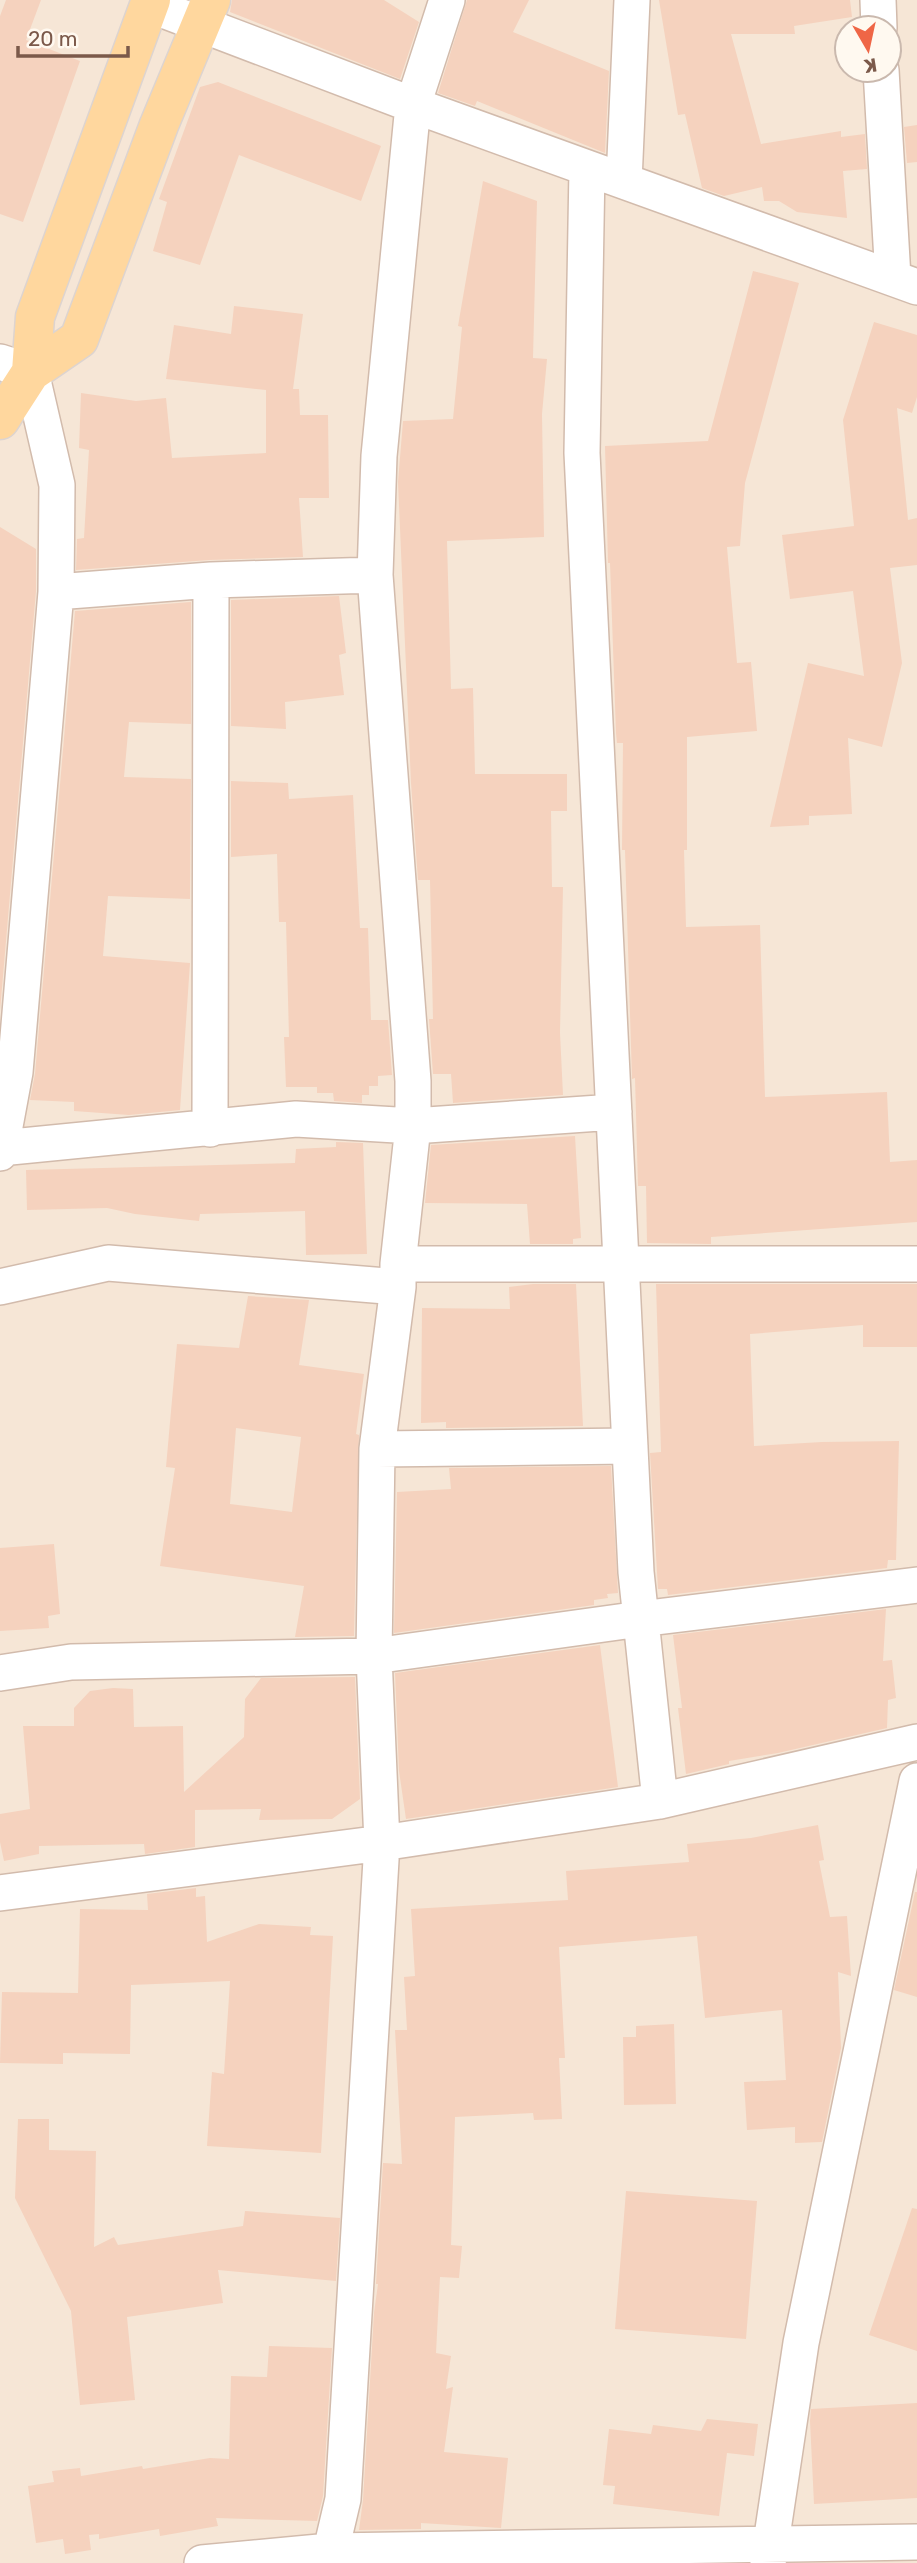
<svg xmlns="http://www.w3.org/2000/svg" width="917" height="2563" font-family="Rubik,sans-serif">
<rect width="100%" height="100%" fill="#fef5e8"/>
<path fill="#f6e6d6" fill-rule="evenodd" d="M 0,0 L 917,0 L 917,2563 L 0,2563 ZM 847,28 L 889,28 L 889,70 L 847,70 Z"/>
<path fill="#f5d2be" fill-rule="evenodd" d="M 6,0 L 41,0 L 26,40 L 80,61 L 23,222 L 0,214 L 0,16 Z
M 232,0 L 384,0 L 419,22 L 400,79 L 230,12 Z
M 467,0 L 529,0 L 513,32 L 609,71 L 605,153 L 477,101 L 475,106 L 438,93 Z
M 659,0 L 850,0 L 852,17 L 794,26 L 795,34 L 731,34 L 761,144 L 841,131 L 841,137 L 865,134 L 867,169 L 843,171 L 847,218 L 797,212 L 779,201 L 764,201 L 762,187 L 724,196 L 702,188 L 685,114 L 678,115 Z
M 218,82 L 381,146 L 361,201 L 239,155 L 200,265 L 153,251 L 167,202 L 159,199 L 200,87 Z
M 917,125 L 917,162 L 907,163 L 904,127 Z
M 483,181 L 537,201 L 533,358 L 547,359 L 542,414 L 544,537 L 447,541 L 451,689 L 473,688 L 475,774 L 567,774 L 567,811 L 551,811 L 552,887 L 563,887 L 560,1033 L 563,1095 L 453,1103 L 451,1074 L 433,1074 L 429,1019 L 433,1019 L 430,880 L 418,880 L 411,783 L 398,482 L 403,421 L 453,419 L 462,327 L 458,326 Z
M 753,271 L 799,283 L 745,483 L 740,546 L 727,547 L 737,663 L 751,662 L 757,731 L 687,737 L 687,850 L 684,850 L 686,927 L 760,925 L 765,1097 L 887,1092 L 890,1162 L 917,1160 L 917,1222 L 711,1237 L 711,1244 L 647,1243 L 646,1186 L 638,1186 L 635,1078 L 632,1079 L 625,850 L 622,850 L 623,743 L 617,743 L 616,733 L 610,563 L 608,563 L 605,446 L 708,441 Z
M 234,306 L 303,314 L 293,389 L 299,389 L 300,415 L 328,415 L 329,498 L 299,498 L 303,557 L 209,560 L 76,570 L 77,539 L 84,538 L 89,450 L 79,448 L 81,393 L 136,401 L 166,398 L 172,458 L 266,453 L 266,390 L 166,379 L 174,325 L 231,334 Z
M 874,322 L 917,335 L 917,397 L 912,413 L 897,408 L 908,520 L 917,518 L 917,565 L 890,568 L 902,663 L 882,747 L 848,738 L 852,814 L 809,816 L 809,825 L 770,827 L 808,663 L 864,676 L 853,591 L 790,599 L 782,535 L 854,526 L 843,420 Z
M 0,527 L 36,549 L 36,591 L 0,1011 Z
M 339,596 L 346,653 L 339,655 L 344,695 L 285,702 L 286,729 L 231,726 L 231,600 Z
M 191,602 L 191,724 L 129,722 L 124,777 L 191,779 L 190,899 L 108,896 L 103,956 L 190,963 L 180,1110 L 129,1115 L 74,1111 L 74,1102 L 30,1100 L 35,1074 L 75,611 Z
M 231,781 L 288,783 L 289,799 L 353,795 L 360,928 L 368,928 L 371,1020 L 388,1020 L 392,1075 L 378,1076 L 378,1086 L 369,1086 L 369,1095 L 362,1095 L 362,1103 L 334,1101 L 333,1093 L 317,1093 L 317,1087 L 286,1087 L 284,1037 L 289,1037 L 286,922 L 279,922 L 277,854 L 231,857 Z
M 575,1136 L 581,1238 L 573,1239 L 573,1244 L 530,1244 L 527,1204 L 425,1203 L 431,1145 Z
M 336,1142 L 363,1143 L 367,1254 L 306,1255 L 305,1211 L 200,1214 L 199,1221 L 135,1214 L 107,1208 L 27,1210 L 26,1170 L 295,1163 L 296,1149 L 336,1147 Z
M 533,1284 L 576,1284 L 583,1426 L 446,1428 L 446,1422 L 421,1423 L 422,1308 L 510,1309 L 509,1287 Z
M 656,1284 L 917,1284 L 917,1347 L 863,1347 L 863,1325 L 750,1334 L 754,1446 L 822,1442 L 899,1441 L 896,1560 L 888,1560 L 887,1568 L 668,1595 L 667,1589 L 658,1589 L 650,1453 L 661,1452 Z
M 248,1296 L 309,1300 L 299,1365 L 364,1374 L 356,1434 L 359,1435 L 354,1636 L 295,1637 L 304,1586 L 160,1566 L 175,1468 L 166,1467 L 177,1344 L 239,1348 ZM 236,1428 L 301,1437 L 292,1512 L 230,1504 Z
M 611,1466 L 618,1593 L 607,1594 L 608,1598 L 594,1600 L 594,1605 L 394,1633 L 397,1492 L 451,1489 L 449,1468 Z
M 54,1544 L 60,1614 L 48,1616 L 49,1628 L 0,1631 L 0,1548 Z
M 886,1609 L 883,1661 L 892,1660 L 896,1698 L 888,1700 L 887,1728 L 778,1753 L 729,1761 L 729,1764 L 686,1774 L 678,1708 L 682,1708 L 673,1635 Z
M 600,1645 L 618,1787 L 406,1819 L 399,1771 L 395,1673 Z
M 355,1677 L 360,1799 L 332,1819 L 259,1820 L 261,1809 L 195,1810 L 195,1847 L 145,1854 L 144,1844 L 39,1846 L 39,1854 L 4,1861 L 0,1842 L 0,1814 L 30,1809 L 23,1726 L 74,1726 L 74,1708 L 90,1691 L 113,1688 L 133,1689 L 134,1727 L 183,1726 L 184,1792 L 244,1737 L 245,1699 L 261,1678 Z
M 818,1825 L 824,1860 L 819,1861 L 830,1917 L 847,1916 L 851,1976 L 838,1972 L 841,2048 L 822,2142 L 795,2143 L 795,2127 L 747,2130 L 744,2082 L 786,2080 L 782,2010 L 705,2018 L 697,1936 L 559,1947 L 565,2058 L 559,2058 L 562,2119 L 534,2120 L 533,2113 L 455,2117 L 451,2245 L 462,2246 L 459,2278 L 440,2277 L 436,2353 L 451,2356 L 446,2389 L 453,2387 L 444,2452 L 508,2458 L 501,2528 L 421,2523 L 421,2529 L 359,2530 L 363,2500 L 374,2313 L 378,2284 L 376,2284 L 383,2163 L 402,2164 L 395,2030 L 407,2030 L 404,1977 L 415,1976 L 411,1909 L 568,1900 L 566,1871 L 689,1862 L 687,1844 L 751,1838 Z
M 196,1888 L 196,1897 L 205,1896 L 207,1942 L 259,1924 L 311,1927 L 310,1935 L 333,1936 L 321,2153 L 207,2146 L 212,2072 L 224,2074 L 230,1981 L 131,1985 L 130,2054 L 63,2053 L 63,2064 L 0,2063 L 2,1992 L 78,1993 L 80,1909 L 148,1910 L 147,1894 Z
M 915,1892 L 917,1892 L 917,1997 L 894,1990 Z
M 674,2024 L 676,2104 L 624,2105 L 623,2037 L 636,2037 L 636,2026 Z
M 18,2119 L 49,2119 L 49,2150 L 96,2151 L 94,2247 L 114,2237 L 118,2245 L 243,2226 L 245,2211 L 340,2218 L 336,2281 L 218,2270 L 223,2303 L 127,2317 L 135,2400 L 80,2405 L 71,2311 L 15,2198 Z
M 626,2191 L 757,2201 L 746,2339 L 615,2329 Z
M 912,2208 L 917,2209 L 917,2351 L 869,2335 Z
M 269,2346 L 332,2348 L 323,2496 L 317,2521 L 216,2518 L 218,2526 L 160,2536 L 159,2529 L 99,2539 L 99,2534 L 89,2535 L 91,2550 L 65,2554 L 63,2539 L 36,2543 L 28,2486 L 54,2482 L 52,2471 L 80,2468 L 81,2476 L 142,2466 L 143,2469 L 210,2458 L 229,2459 L 231,2376 L 267,2377 Z
M 917,2403 L 917,2498 L 814,2504 L 810,2421 L 811,2409 Z
M 707,2419 L 758,2424 L 754,2456 L 727,2453 L 719,2516 L 613,2504 L 615,2486 L 603,2485 L 609,2429 L 651,2434 L 653,2425 L 701,2431 Z"/>
<g fill="none" stroke-linecap="round" stroke-linejoin="round">
<defs>
<path id="minor" d="M 878,0 L 879,28
M 150,5 L 413,105 L 917,287
M 881,70 L 893,278
M 587,168 L 582,453 L 636,1572 L 660,1801
M 624,181 L 632,0
M 0,362 L 31,372
M 56,592 L 211,580 L 375,575
M 210,1129 L 211,580
M 0,1148 L 296,1119 L 413,1126 L 614,1112
M 0,1153 L 15,1072 L 56,592 L 57,485 L 31,372
M 398,1264 L 917,1264
M 0,1287 L 108,1263 L 398,1287
M 377,1449 L 630,1446
M 0,1673 L 71,1662 L 374,1656 L 640,1619 L 917,1585
M 0,1893 L 382,1843 L 660,1801 L 917,1742
M 202,2563 L 330,2551 L 917,2542
M 328,2563 L 343,2499 L 382,1843 L 374,1656 L 377,1449 L 398,1287 L 398,1264 L 413,1126 L 413,1081 L 375,575 L 379,456 L 413,105 L 447,0
M 768,2563 L 801,2343 L 917,1781"/>
<path id="major" d="M 31,372 L 35,317 L 151,0
M 0,420 L 31,372 L 79,339 L 159,125 L 211,0"/>
</defs>
<use href="#minor" stroke="#d2bbac" stroke-width="38"/>
<use href="#major" stroke="#ddd4d0" stroke-width="41"/>
<use href="#minor" stroke="#fff" stroke-width="35"/>
<use href="#major" stroke="#ffd79e" stroke-width="38"/>
</g>
<g transform="translate(868 49) rotate(171)"><circle r="33" fill="#fff9f0" stroke="#cab9ae" stroke-width="2"/>
<path d="M0-5L12 26L0 18L-12 26Z" fill="#ef6646"/>
<text y="-10" font-size="19" font-weight="bold" text-anchor="middle" fill="#7b594a">K</text>
</g>
<path d="M18 46v10h110v-10" fill="none" stroke="#7b594a" stroke-width="3.5"/>
<text x="28" y="46" font-size="21" fill="#7b594a" stroke="#fff9f0" stroke-width="5" paint-order="stroke">20 m</text>
</svg>
